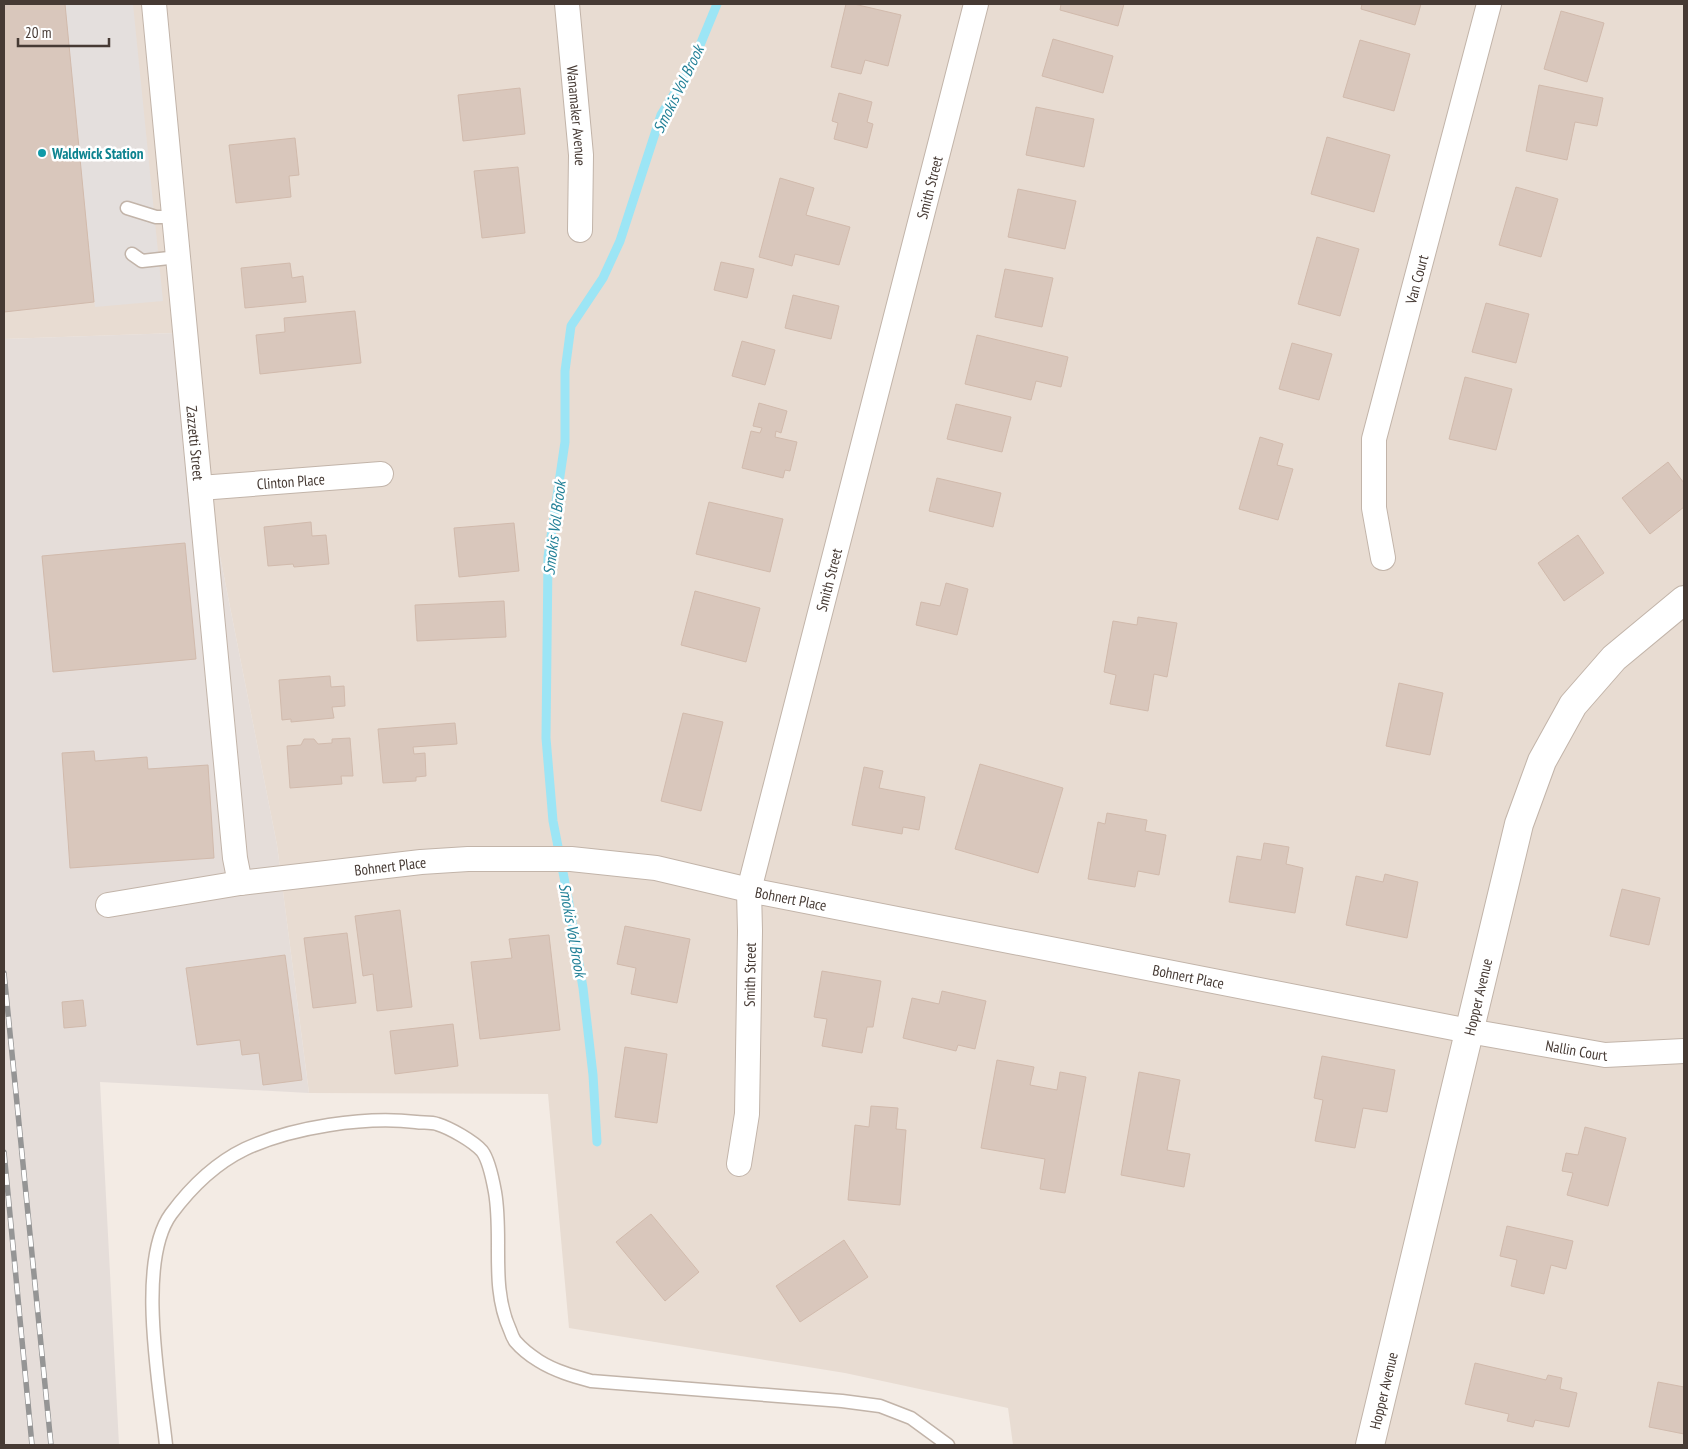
<svg xmlns="http://www.w3.org/2000/svg" width="1688" height="1449" font-family="'PT Sans Narrow',sans-serif">
<rect width="100%" height="100%" fill="#f3ebe4"/>
<path fill="#e8dcd2" d="M 4,4 L 1684,4 L 1684,1445 L 1013,1445 L 1008,1408 L 845,1373 L 569,1328 L 548,1094 L 309,1093 L 277,845 L 176,333 L 4,339 Z"/>
<path fill="#e5ddd9" d="M 176,333 L 277,845 L 309,1093 L 100,1082 L 119,1445 L 4,1445 L 4,339 Z"/>
<path fill="#e4dfdd" d="M 65,4 L 133,4 L 163,301 L 95,307 Z"/>
<g fill="none" stroke-linecap="round" stroke-linejoin="round">
<path stroke="#9ce5f5" stroke-width="9" d="M 597,1142 L 593,1075 L 583,988 L 568,898 L 553,821 L 546,738 L 548,557 L 565,442 L 565,371 L 571,326 L 603,278 L 620,241 L 661,115 L 691,67 L 717,4"/>
</g>
<path fill="#d9c7bc" stroke="#d1baac" d="M 4,4 L 65,4 L 94,302 L 4,312 Z
M 846,4 L 854,4 L 901,15 L 888,66 L 865,60 L 861,74 L 831,67 Z
M 1061,4 L 1124,4 L 1118,26 L 1060,10 Z
M 1362,4 L 1421,4 L 1415,25 L 1361,9 Z
M 1561,11 L 1604,23 L 1587,82 L 1544,69 Z
M 1053,39 L 1113,56 L 1103,93 L 1042,76 Z
M 1360,40 L 1410,54 L 1394,111 L 1343,97 Z
M 1539,85 L 1603,98 L 1597,126 L 1575,122 L 1567,160 L 1526,151 Z
M 520,88 L 525,134 L 463,141 L 458,95 Z
M 839,93 L 872,102 L 867,122 L 873,124 L 867,148 L 834,139 L 838,123 L 832,121 Z
M 1036,107 L 1094,119 L 1084,167 L 1026,155 Z
M 1327,137 L 1390,155 L 1374,212 L 1311,194 Z
M 295,138 L 299,175 L 289,176 L 291,197 L 236,203 L 229,145 Z
M 518,167 L 525,233 L 482,238 L 474,171 Z
M 780,178 L 814,188 L 806,215 L 850,227 L 839,265 L 795,254 L 792,266 L 759,257 Z
M 1516,187 L 1558,199 L 1541,257 L 1499,245 Z
M 1018,189 L 1076,201 L 1065,249 L 1008,237 Z
M 1317,237 L 1359,249 L 1340,316 L 1298,304 Z
M 721,262 L 754,269 L 747,298 L 714,290 Z
M 290,263 L 292,278 L 303,276 L 306,302 L 245,308 L 241,268 Z
M 1005,269 L 1053,278 L 1042,327 L 995,317 Z
M 793,295 L 839,306 L 831,339 L 785,328 Z
M 1486,303 L 1529,314 L 1516,363 L 1472,352 Z
M 355,311 L 361,363 L 260,374 L 256,335 L 285,332 L 284,318 Z
M 977,335 L 1068,357 L 1061,387 L 1036,381 L 1031,400 L 965,384 Z
M 742,341 L 775,350 L 765,385 L 732,376 Z
M 1292,343 L 1332,354 L 1319,400 L 1279,389 Z
M 1465,377 L 1512,389 L 1496,450 L 1449,439 Z
M 759,403 L 787,411 L 781,433 L 776,431 L 775,437 L 797,442 L 790,471 L 785,470 L 783,478 L 742,468 L 751,431 L 760,433 L 762,428 L 753,426 Z
M 956,404 L 1011,417 L 1002,452 L 947,439 Z
M 1260,437 L 1283,444 L 1277,465 L 1293,469 L 1278,520 L 1239,509 Z
M 1668,462 L 1684,483 L 1684,507 L 1650,534 L 1622,498 Z
M 937,478 L 1001,493 L 993,527 L 929,511 Z
M 709,502 L 783,519 L 770,572 L 696,554 Z
M 311,522 L 312,536 L 326,535 L 329,564 L 294,567 L 293,564 L 268,566 L 264,527 Z
M 514,523 L 519,571 L 459,577 L 454,528 Z
M 1578,535 L 1604,573 L 1564,601 L 1538,563 Z
M 185,543 L 196,659 L 53,672 L 42,556 Z
M 946,583 L 968,589 L 957,635 L 916,625 L 921,602 L 940,606 Z
M 695,591 L 760,608 L 746,662 L 681,645 Z
M 504,601 L 506,637 L 417,641 L 415,605 Z
M 1138,617 L 1177,623 L 1167,677 L 1154,674 L 1148,711 L 1110,704 L 1116,675 L 1104,672 L 1113,621 L 1137,625 Z
M 330,676 L 331,687 L 344,686 L 345,706 L 332,707 L 334,718 L 291,722 L 291,719 L 282,720 L 279,680 Z
M 1399,683 L 1443,693 L 1430,755 L 1386,746 Z
M 683,713 L 723,722 L 701,811 L 661,801 Z
M 455,723 L 457,744 L 413,747 L 414,754 L 425,753 L 426,776 L 416,777 L 416,781 L 383,783 L 378,729 Z
M 350,738 L 353,776 L 341,776 L 342,784 L 290,788 L 287,746 L 301,745 L 304,739 L 314,739 L 318,744 L 332,743 L 332,739 Z
M 94,751 L 95,761 L 147,757 L 148,769 L 208,765 L 214,858 L 70,868 L 62,753 Z
M 980,764 L 1063,788 L 1038,873 L 955,849 Z
M 864,767 L 883,771 L 879,788 L 925,797 L 919,830 L 903,827 L 902,834 L 852,825 Z
M 1107,813 L 1147,820 L 1145,831 L 1166,835 L 1159,875 L 1138,871 L 1135,887 L 1088,879 L 1098,822 L 1105,824 Z
M 1264,843 L 1289,847 L 1286,864 L 1303,868 L 1295,913 L 1229,902 L 1237,856 L 1261,860 Z
M 1385,874 L 1418,882 L 1407,938 L 1346,925 L 1356,876 L 1383,882 Z
M 1622,889 L 1660,898 L 1649,945 L 1610,936 Z
M 400,910 L 412,1007 L 377,1011 L 373,974 L 363,976 L 355,916 Z
M 625,926 L 690,939 L 677,1003 L 631,994 L 636,968 L 617,964 Z
M 347,933 L 356,1003 L 313,1008 L 304,938 Z
M 549,935 L 560,1030 L 480,1039 L 471,962 L 512,958 L 509,939 Z
M 285,955 L 302,1080 L 263,1085 L 259,1053 L 242,1055 L 240,1040 L 197,1045 L 186,968 Z
M 822,971 L 881,981 L 873,1027 L 867,1027 L 862,1053 L 822,1046 L 827,1019 L 814,1017 Z
M 942,991 L 986,1001 L 975,1049 L 958,1045 L 956,1051 L 903,1038 L 912,998 L 939,1004 Z
M 83,1000 L 86,1026 L 64,1028 L 62,1002 Z
M 453,1024 L 458,1066 L 395,1074 L 390,1031 Z
M 625,1047 L 667,1054 L 657,1123 L 615,1117 Z
M 1322,1056 L 1395,1070 L 1387,1112 L 1363,1108 L 1355,1148 L 1315,1141 L 1323,1100 L 1314,1098 Z
M 997,1060 L 1034,1067 L 1030,1085 L 1057,1090 L 1060,1072 L 1086,1077 L 1065,1193 L 1040,1189 L 1045,1159 L 981,1148 Z
M 1139,1072 L 1180,1080 L 1167,1150 L 1190,1154 L 1184,1187 L 1121,1175 Z
M 871,1106 L 898,1108 L 896,1129 L 906,1130 L 900,1205 L 848,1200 L 855,1125 L 869,1127 Z
M 1585,1127 L 1626,1138 L 1608,1206 L 1567,1195 L 1573,1173 L 1562,1171 L 1566,1153 L 1578,1155 Z
M 651,1214 L 699,1272 L 665,1301 L 616,1242 Z
M 1507,1226 L 1573,1241 L 1566,1269 L 1551,1265 L 1544,1294 L 1511,1286 L 1517,1260 L 1500,1256 Z
M 844,1240 L 868,1277 L 800,1322 L 776,1286 Z
M 1475,1363 L 1546,1380 L 1548,1375 L 1562,1378 L 1560,1389 L 1577,1393 L 1569,1427 L 1535,1420 L 1533,1427 L 1507,1421 L 1509,1414 L 1465,1404 Z
M 1658,1382 L 1684,1387 L 1684,1434 L 1649,1427 Z"/>
<g fill="none" stroke-linecap="round" stroke-linejoin="round">
<defs>
<path id="service" d="M 127,208 L 156,217 L 174,217
M 132,254 L 142,261 L 178,257
M 166,1445 C 160,1388 136,1262 171,1214 C 191,1187 214,1164 245,1149 C 292,1127 365,1116 416,1122 C 422,1123 431,1122 437,1124 C 450,1128 473,1141 482,1151 C 489,1160 493,1181 495,1192 C 503,1238 490,1286 510,1330 C 511,1333 513,1338 515,1341 C 521,1348 531,1356 539,1361 C 555,1371 573,1376 591,1381 L 842,1401 L 880,1406 L 911,1418 L 948,1445"/>
<g id="minor">
<path id="s1" d="M 154,4 L 235,858 L 240,883"/>
<path id="s2" d="M 567,4 L 581,155 L 580,230"/>
<path id="s3" d="M 200,488 L 381,474"/>
<path id="s4" d="M 1383,558 L 1374,508 L 1374,439 L 1489,4"/>
<path id="s5" d="M 108,905 L 240,883 L 421,862 L 468,859 L 571,859 L 656,868 L 749,890 L 1469,1031 L 1605,1055 L 1684,1051"/>
<path id="s6" d="M 739,1164 L 747,1114 L 750,931 L 749,890 L 976,4"/>
</g>
<g id="tertiary">
<path id="s7" d="M 1370,1445 L 1519,824 L 1542,761 L 1573,705 L 1614,658 L 1684,600"/>
</g>
</defs>
<use href="#service" stroke="#c2b4a9" stroke-width="15"/>
<use href="#minor" stroke="#c2b4a9" stroke-width="26"/>
<use href="#tertiary" stroke="#c2b4a9" stroke-width="30"/>
<use href="#service" stroke="#fff" stroke-width="12"/>
<use href="#minor" stroke="#fff" stroke-width="24"/>
<use href="#tertiary" stroke="#fff" stroke-width="28"/>
<defs>
<path id="rail" d="M 4,973 L 51,1445
M 4,1152 L 32,1445"/>
</defs>
<use href="#rail" stroke="#959595" stroke-width="5.5"/>
<use href="#rail" stroke="#fff" stroke-width="4" stroke-dasharray="11" stroke-linecap="butt"/>
</g>
<circle fill="#0f9aa8" stroke="#fff" stroke-width="2" cx="42" cy="153" r="5"/>
<g text-anchor="middle" dominant-baseline="central" stroke-width="5" stroke-linejoin="round" paint-order="stroke">
<g font-size="15" fill="#463a34" stroke="#fff">
<text stroke="none"><textPath href="#s2" startOffset="112">Wanamaker Avenue</textPath></text>
<text stroke="none"><textPath href="#s6" startOffset="1000">Smith Street</textPath></text>
<text stroke="none"><textPath href="#s4" startOffset="285">Van Court</textPath></text>
<text stroke="none"><textPath href="#s1" startOffset="441">Zazzetti Street</textPath></text>
<text stroke="none"><textPath href="#s3" startOffset="91">Clinton Place</textPath></text>
<text stroke="none"><textPath href="#s6" startOffset="595">Smith Street</textPath></text>
<text stroke="none"><textPath href="#s5" startOffset="285">Bohnert Place</textPath></text>
<text stroke="none"><textPath href="#s5" startOffset="690">Bohnert Place</textPath></text>
<text stroke="none"><textPath href="#s6" startOffset="190">Smith Street</textPath></text>
<text stroke="none"><textPath href="#s5" startOffset="1095">Bohnert Place</textPath></text>
<text stroke="none"><textPath href="#s7" startOffset="461">Hopper Avenue</textPath></text>
<text stroke="none"><textPath href="#s5" startOffset="1490">Nallin Court</textPath></text>
<text stroke="none"><textPath href="#s7" startOffset="56">Hopper Avenue</textPath></text>
</g>
<g font-size="15" font-weight="bold" fill="#0d838f" stroke="#fff" text-anchor="start">
<text x="52" y="153">Waldwick Station</text>
</g>
<g font-size="16" font-style="italic" fill="#228097" stroke="#fff">
<text transform="translate(678 89) rotate(-64)">Smokis Vol Brook</text>
<text transform="translate(554 528) rotate(-83)">Smokis Vol Brook</text>
<text transform="translate(573 930) rotate(80)">Smokis Vol Brook</text>
</g>
</g>
<rect width="1688" height="1449" fill="none" stroke="#463a34" stroke-width="10"/>
<path d="M18 38v8h91v-8" fill="none" stroke="#463a34" stroke-width="2.5"/>
<text x="25" y="38" font-size="15" fill="#463a34" stroke="#ffffff" stroke-width="4" paint-order="stroke">20 m</text>
</svg>
